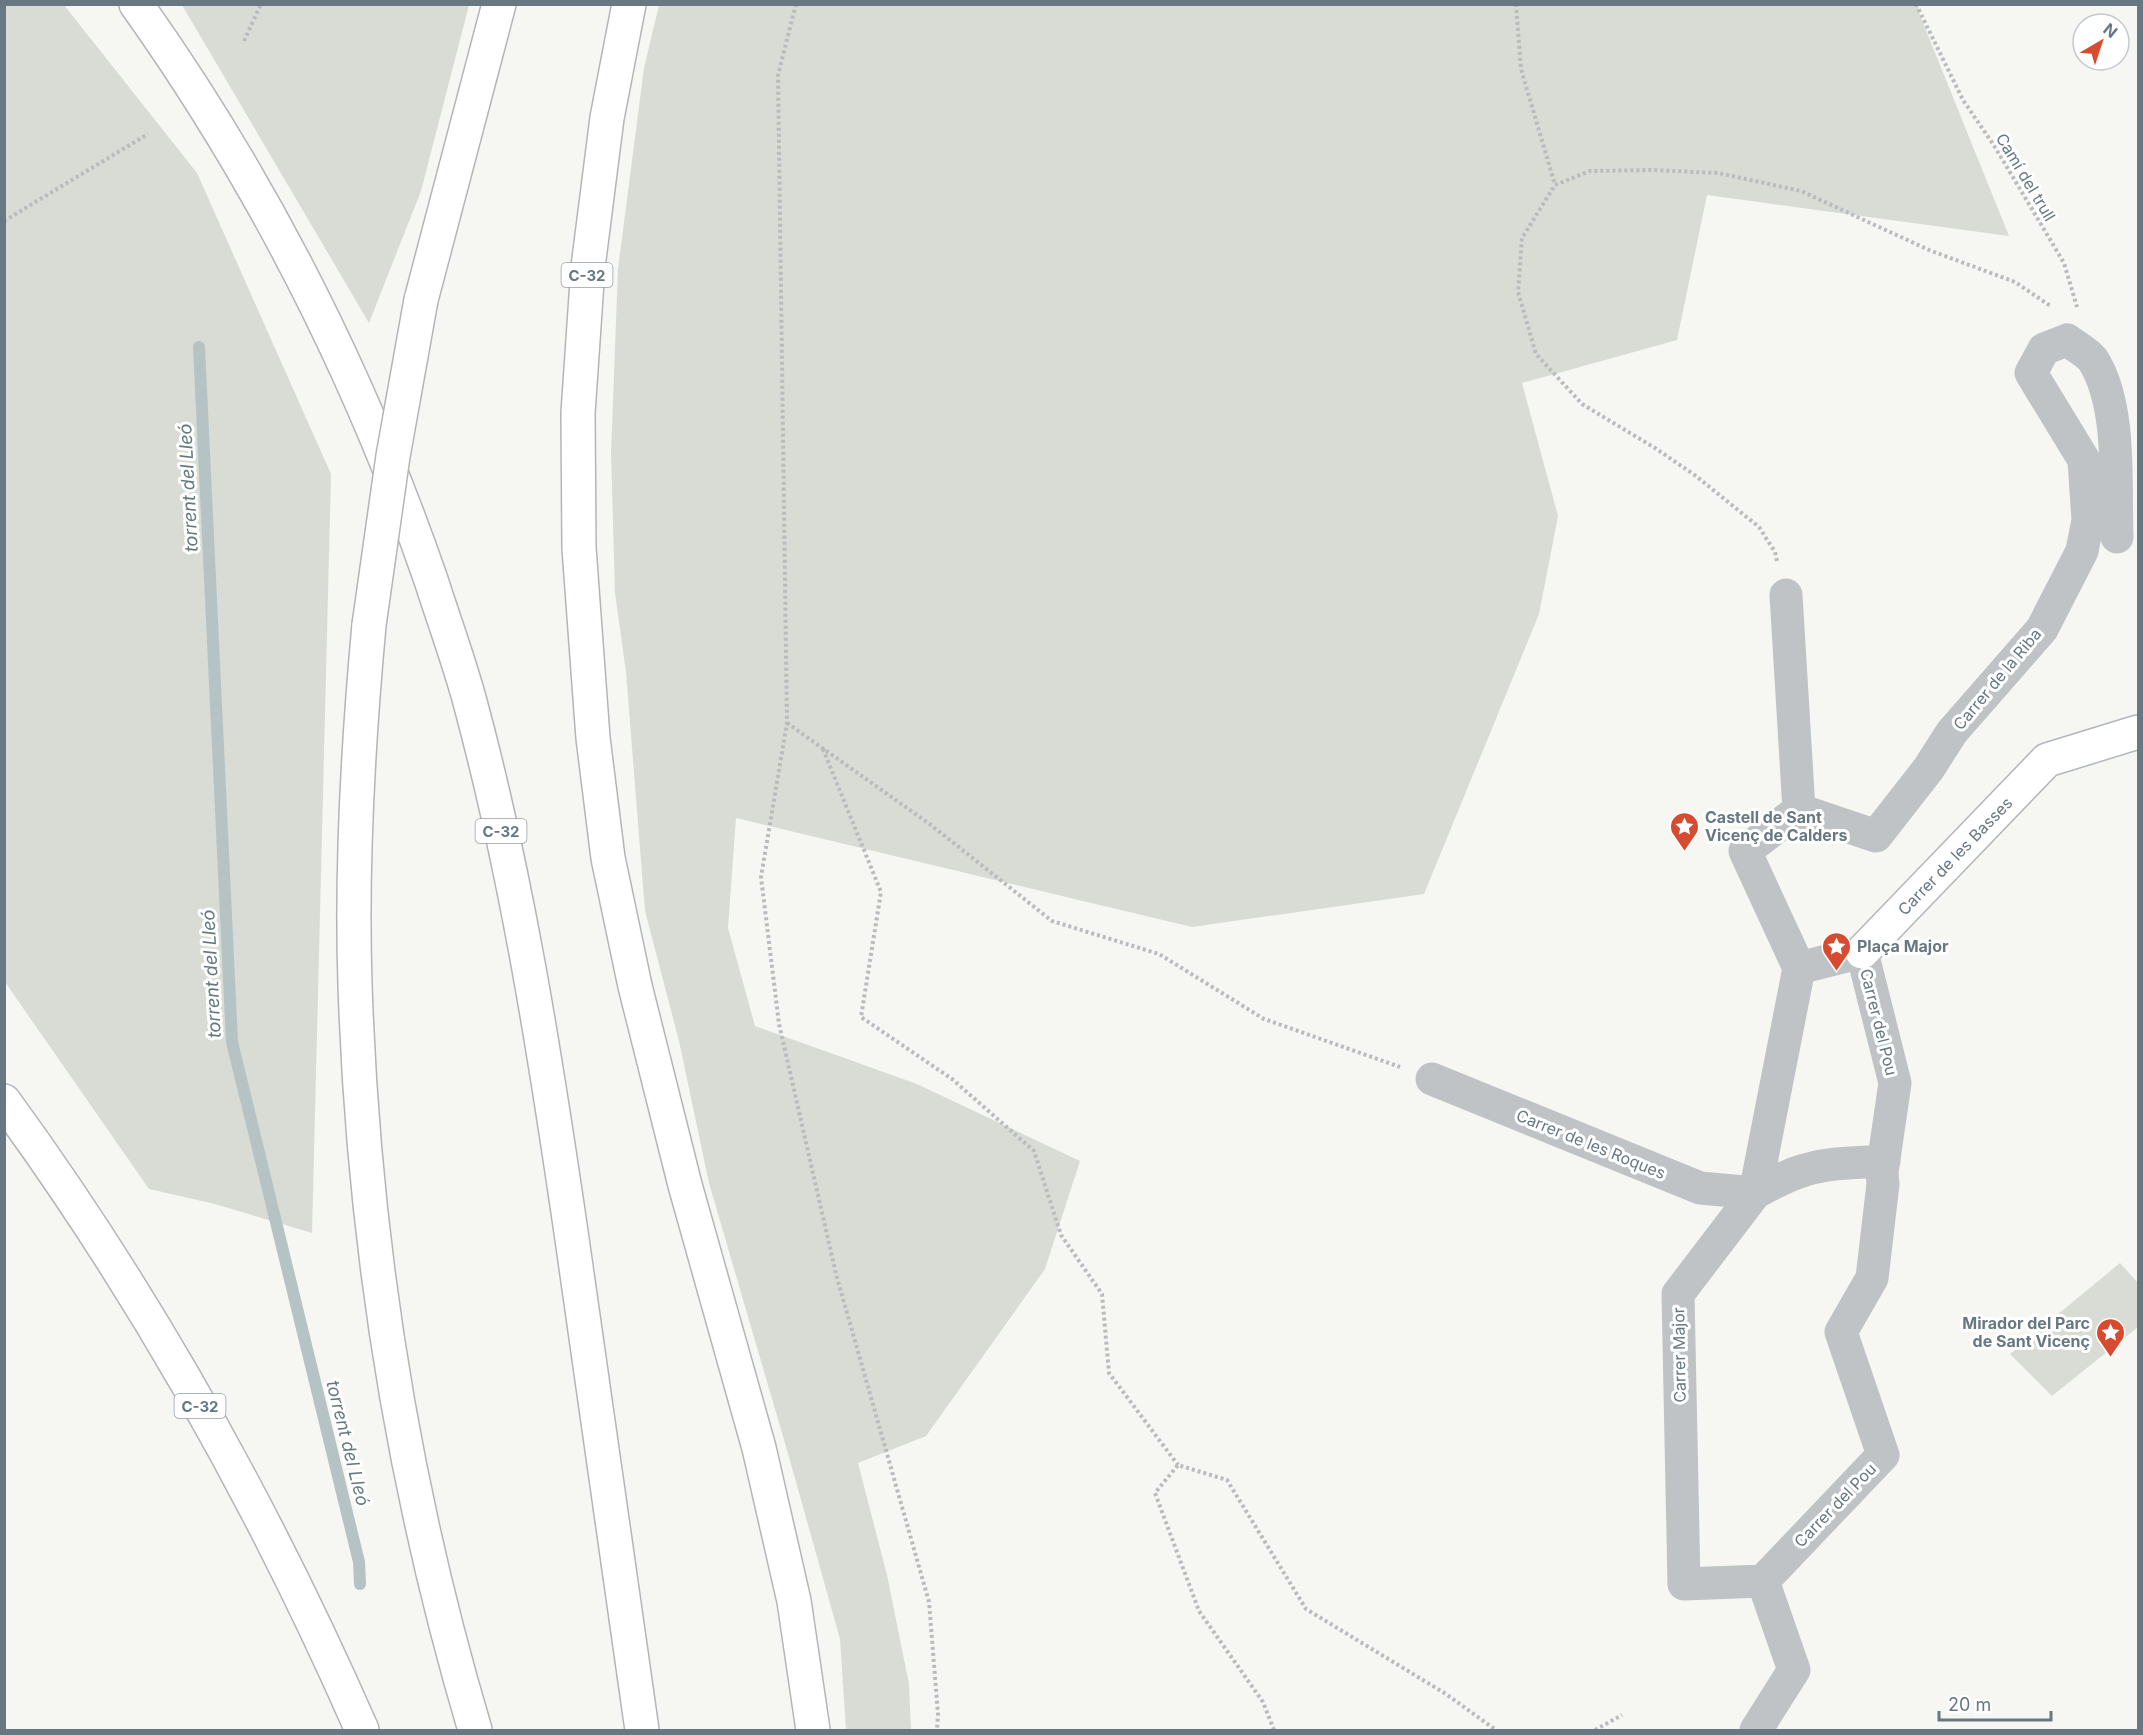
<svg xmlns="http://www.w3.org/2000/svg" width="2143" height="1735" font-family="Inter,sans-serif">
<rect width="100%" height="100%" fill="#f6f6f3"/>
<path fill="#d8dcd4" d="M 4,5 L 64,5 L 197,173 L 331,474 L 312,1233 L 215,1204 L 149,1189 L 5,982 Z
M 182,5 L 469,5 L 421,191 L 369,323 Z
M 659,5 L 1918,5 L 1919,13 L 2009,236 L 1707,195 L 1677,340 L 1522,383 L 1558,516 L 1539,614 L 1424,894 L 1192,927 L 736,818 L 728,928 L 755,1026 L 917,1084 L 1080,1161 L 1045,1269 L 926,1436 L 858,1463 L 887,1575 L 909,1684 L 911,1730 L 846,1730 L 840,1639 L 789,1457 L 709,1183 L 679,1041 L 645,911 L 626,672 L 615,593 L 611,453 L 618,269 L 644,68 Z
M 2120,1263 L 2138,1283 L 2138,1327 L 2052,1396 L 2010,1354 Z"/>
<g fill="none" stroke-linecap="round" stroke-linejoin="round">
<path stroke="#b6c3c5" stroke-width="12" d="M 199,347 L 232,1042 L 359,1562 L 360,1584"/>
<defs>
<path id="secondary" d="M 1862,952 L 2047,760 L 2138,732"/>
<path id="highway" d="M 136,4 C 262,181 360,375 431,580 C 444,621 459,661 470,702 C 517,876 545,1054 571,1232 C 595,1398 618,1564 642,1730
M 629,4 L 607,118 L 588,267 L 578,413 L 579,548 L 593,738 L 608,858 L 635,986 L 685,1185 L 759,1448 L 794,1601 L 813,1730
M 421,300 L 499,4
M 369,625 C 358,744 351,864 355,984 C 363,1237 403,1488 475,1730
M 4,1101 C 147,1297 265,1509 362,1730"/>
</defs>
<use href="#secondary" stroke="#b2b7bb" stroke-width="36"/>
<use href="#highway" stroke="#b2b6b9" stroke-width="36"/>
<path stroke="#b9bcbe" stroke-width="4" stroke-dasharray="3 3" stroke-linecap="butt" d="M 796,4 L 778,75 L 787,723 L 761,877 L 779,1024 L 836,1274 L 929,1602 L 938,1714 L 937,1730
M 1516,4 L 1521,69 L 1555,185
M 1916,4 L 1963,100 L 1995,147 L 2064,263 L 2077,307
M 244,41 L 261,4
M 4,221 L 148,134
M 1777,561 L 1775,552 L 1759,527 L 1696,476 L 1655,448 L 1582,404 L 1536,354 L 1518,292 L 1522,238 L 1555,185 L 1590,171 L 1652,170 L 1718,173 L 1801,191 L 1929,250 L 2015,282 L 2052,307
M 787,723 L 931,825 L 1052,921 L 1159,954 L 1264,1019 L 1400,1067
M 823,749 L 881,892 L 861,1017 L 952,1079 L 1034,1151 L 1061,1235 L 1102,1294 L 1109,1373 L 1178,1465
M 1274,1730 L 1263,1702 L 1199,1611 L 1155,1493 L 1178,1465 L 1227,1480 L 1306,1609 L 1446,1694 L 1496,1730
M 1595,1730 L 1622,1715"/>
<path stroke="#bfc3c6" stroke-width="33" d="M 1786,595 L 1799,810
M 1799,810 L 1876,836 L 1929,768 L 1952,732 L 2042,629 L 2082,551 L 2088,520 L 2084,460 L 2031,373 L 2044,349 L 2067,340 C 2075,346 2087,352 2093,360 C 2122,405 2115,485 2117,537
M 1799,810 L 1745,851 L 1799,968
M 1432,1079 L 1700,1188 L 1755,1193
M 1755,1193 C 1771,1184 1787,1175 1805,1170 C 1831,1162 1858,1163 1884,1161
M 1763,1581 L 1883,1455 L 1841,1332 L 1872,1278 L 1883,1184 L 1882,1172 L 1895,1083 L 1862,952 L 1799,968
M 1763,1581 L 1684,1584 L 1678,1294 L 1755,1193 L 1799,968
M 1756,1730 L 1794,1670 L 1763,1581"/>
<use href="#secondary" stroke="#fff" stroke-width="33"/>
<use href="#highway" stroke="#fff" stroke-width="33"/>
<defs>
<path id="highway-bridge" d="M 369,625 L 393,456 L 421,300"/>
</defs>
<use href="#highway-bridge" stroke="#b2b6b9" stroke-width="36" stroke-linecap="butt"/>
<use href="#highway-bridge" stroke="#fff" stroke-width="33"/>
</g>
<defs>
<symbol id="sight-pin" viewBox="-11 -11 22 30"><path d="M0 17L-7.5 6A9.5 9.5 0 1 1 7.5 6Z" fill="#d74c31" stroke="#fff"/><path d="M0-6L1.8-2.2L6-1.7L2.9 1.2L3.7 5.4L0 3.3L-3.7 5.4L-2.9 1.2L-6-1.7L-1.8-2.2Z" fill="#fff"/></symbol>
</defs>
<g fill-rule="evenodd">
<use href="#sight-pin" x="1668" y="810" width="33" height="45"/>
<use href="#sight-pin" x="1820" y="930" width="33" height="45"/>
<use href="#sight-pin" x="2094" y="1316" width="33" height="45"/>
</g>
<g text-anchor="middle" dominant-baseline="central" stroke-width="6" stroke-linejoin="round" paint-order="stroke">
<g fill="#fff" stroke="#95a0a8" stroke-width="1.5">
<rect x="561.5" y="263" width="51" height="24" rx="4.5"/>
<rect x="475.5" y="819" width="51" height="24" rx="4.5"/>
<rect x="174.5" y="1394" width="51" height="24" rx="4.5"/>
</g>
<g font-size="15" font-weight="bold" fill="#677882">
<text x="587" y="275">C-32</text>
<text x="501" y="831">C-32</text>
<text x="200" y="1406">C-32</text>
</g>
<g font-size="16" fill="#677882" stroke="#fff">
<text transform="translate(2026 177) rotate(59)">Camí del trull</text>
<text transform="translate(1997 679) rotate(-50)">Carrer de la Riba</text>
<text transform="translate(1955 856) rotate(-46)">Carrer de les Basses</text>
<text transform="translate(1879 1022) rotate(76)">Carrer del Pou</text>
<text transform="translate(1591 1144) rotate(22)">Carrer de les Roques</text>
<text transform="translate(1679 1355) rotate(-91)">Carrer Major</text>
<text transform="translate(1835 1505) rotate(-46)">Carrer del Pou</text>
</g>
<g font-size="16" font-weight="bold" fill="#677882" stroke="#fff" text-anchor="start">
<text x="1705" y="817">Castell de Sant<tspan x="1705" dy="18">Vicenç de Calders</tspan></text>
<text x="1857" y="946">Plaça Major</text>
<text x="2090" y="1323" text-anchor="end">Mirador del Parc<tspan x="2090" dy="18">de Sant Vicenç</tspan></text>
</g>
<g font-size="18" font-style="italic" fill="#63797e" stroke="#fff">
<text transform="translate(188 488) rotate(-93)">torrent del Lleó</text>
<text transform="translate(211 974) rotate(-93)">torrent del Lleó</text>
<text transform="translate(348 1443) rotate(76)">torrent del Lleó</text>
</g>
</g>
<rect width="2143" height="1735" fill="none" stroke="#677882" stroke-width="12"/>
<g transform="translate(2101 42) rotate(39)"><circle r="28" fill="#ffffff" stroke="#c2c9cd" stroke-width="1.5"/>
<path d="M0-4.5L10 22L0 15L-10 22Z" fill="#d74c31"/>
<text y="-9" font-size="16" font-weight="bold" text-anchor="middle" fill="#677882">N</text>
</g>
<path d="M1939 1711v9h112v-9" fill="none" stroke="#677882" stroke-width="3"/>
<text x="1948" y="1711" font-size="18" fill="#677882" stroke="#ffffff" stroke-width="4.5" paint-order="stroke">20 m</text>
</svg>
